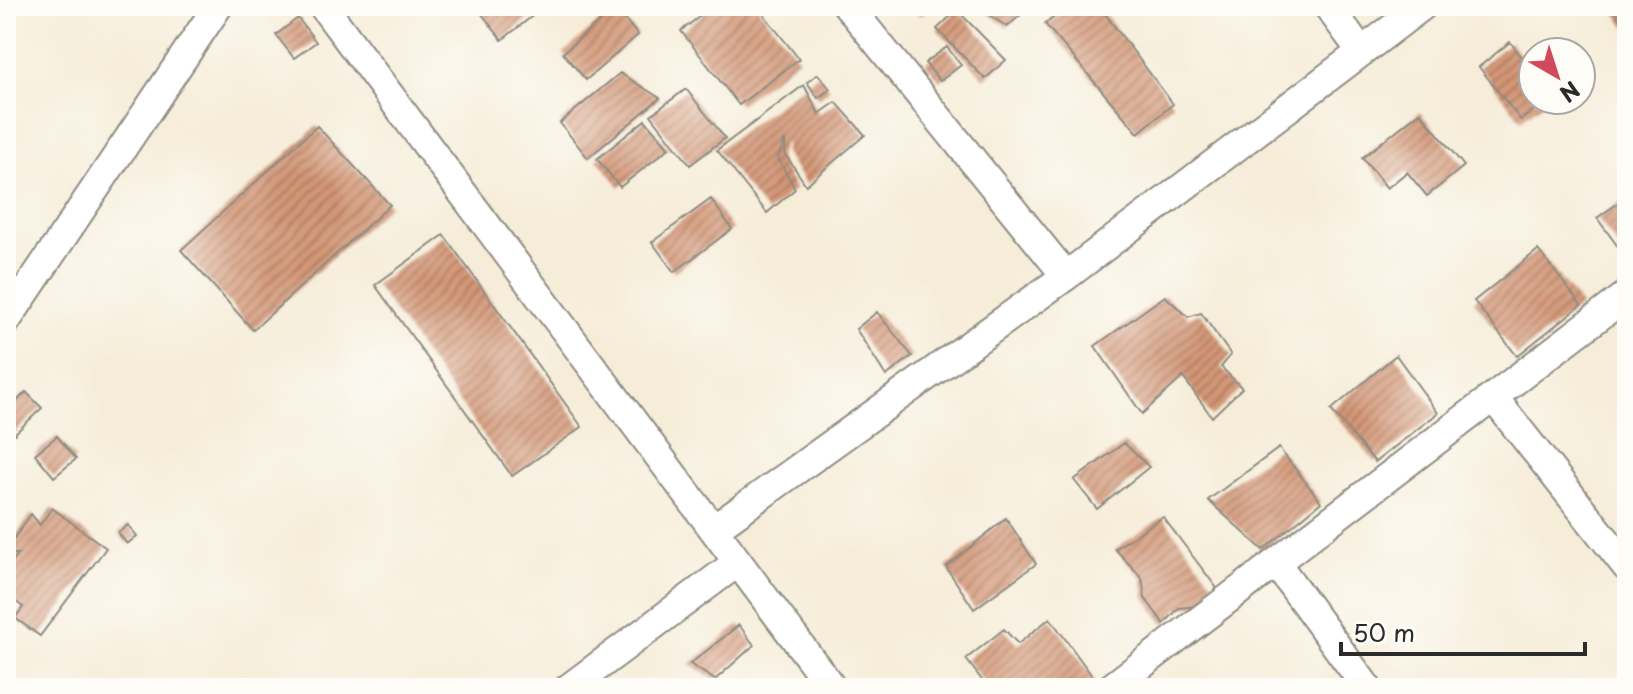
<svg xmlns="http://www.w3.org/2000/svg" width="1633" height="694" font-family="'Playpen Sans',sans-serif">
<defs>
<pattern id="building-hatch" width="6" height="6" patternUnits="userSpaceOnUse" patternTransform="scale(2)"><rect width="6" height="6" fill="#d39676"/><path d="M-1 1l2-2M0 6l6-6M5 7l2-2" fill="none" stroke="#ab7b61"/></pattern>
</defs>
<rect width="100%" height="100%" fill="#fdfcf7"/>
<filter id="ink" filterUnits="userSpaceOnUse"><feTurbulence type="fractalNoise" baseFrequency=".0125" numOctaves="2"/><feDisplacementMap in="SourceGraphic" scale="16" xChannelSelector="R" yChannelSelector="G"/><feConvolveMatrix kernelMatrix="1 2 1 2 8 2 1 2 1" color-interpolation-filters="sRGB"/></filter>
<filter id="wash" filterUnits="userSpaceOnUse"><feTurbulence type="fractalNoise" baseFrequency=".006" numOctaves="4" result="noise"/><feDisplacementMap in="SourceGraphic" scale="32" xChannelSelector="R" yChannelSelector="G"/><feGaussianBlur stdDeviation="1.8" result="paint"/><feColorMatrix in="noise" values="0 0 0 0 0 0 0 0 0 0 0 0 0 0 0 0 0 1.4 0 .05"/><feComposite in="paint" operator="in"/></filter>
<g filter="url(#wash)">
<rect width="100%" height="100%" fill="#f6edd9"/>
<g id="blocks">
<path fill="url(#building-hatch)" d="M 476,6 L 545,6 L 502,40 Z
M 713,6 L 757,6 L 799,59 L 739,105 L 681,31 Z
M 911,6 L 933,6 L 920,16 Z
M 977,6 L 1023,6 L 1026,10 L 1007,27 Z
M 1069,6 L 1099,6 L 1173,104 L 1138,133 L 1045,24 Z
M 1610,6 L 1627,6 L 1627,29 Z
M 615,8 L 638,35 L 586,80 L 563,53 Z
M 957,10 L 1006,60 L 985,79 L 937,29 Z
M 298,18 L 316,42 L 294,58 L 276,35 Z
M 1510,42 L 1533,71 L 1533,100 L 1547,100 L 1521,120 L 1479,67 Z
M 947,47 L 961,65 L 940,81 L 925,63 Z
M 620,73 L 660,98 L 588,158 L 560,123 Z
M 818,74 L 830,89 L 818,98 L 807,82 Z
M 804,85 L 819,114 L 836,102 L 865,135 L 806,185 L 785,154 L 785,140 L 778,158 L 795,189 L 767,213 L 717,150 Z
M 686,89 L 725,138 L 690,165 L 651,115 Z
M 1420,112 L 1464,166 L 1427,196 L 1407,172 L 1387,188 L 1362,158 Z
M 645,120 L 669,148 L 620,187 L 597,159 Z
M 317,126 L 390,205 L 253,330 L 181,250 Z
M 1627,197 L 1627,259 L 1597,218 Z
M 711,199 L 732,229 L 674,272 L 652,242 Z
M 444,235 L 582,427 L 512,476 L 375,285 Z
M 1538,250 L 1581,305 L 1517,356 L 1474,301 Z
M 1165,296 L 1188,317 L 1201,313 L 1231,355 L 1221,367 L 1242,388 L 1212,417 L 1183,377 L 1142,414 L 1095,346 Z
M 877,312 L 912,356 L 886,376 L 856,329 Z
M 1396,355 L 1438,413 L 1375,462 L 1331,410 Z
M 26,392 L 42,408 L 11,437 L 6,432 L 6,397 L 13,405 Z
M 57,436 L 76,459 L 54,477 L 35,454 Z
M 1124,443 L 1149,467 L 1097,509 L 1074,480 Z
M 1279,448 L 1321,502 L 1263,550 L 1208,500 Z
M 52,508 L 106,548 L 40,636 L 15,618 L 23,607 L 6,594 L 6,570 L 18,554 L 6,554 L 6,550 L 31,514 L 40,525 Z
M 1163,517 L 1219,591 L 1198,606 L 1179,608 L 1164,624 L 1145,598 L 1142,578 L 1115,549 Z
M 1006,518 L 1036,564 L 974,609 L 946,567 Z
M 128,525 L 137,536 L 127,544 L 118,533 Z
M 1050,618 L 1095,680 L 1083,688 L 988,688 L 966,659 L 1004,629 L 1018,644 Z
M 739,625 L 754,645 L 715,680 L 690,664 Z
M 773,681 L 779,688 L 762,688 Z"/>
</g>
</g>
<g filter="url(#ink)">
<use href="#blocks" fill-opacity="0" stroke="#908c82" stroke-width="2"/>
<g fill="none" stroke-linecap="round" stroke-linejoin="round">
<defs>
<path id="street" d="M 323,6 L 832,688
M 848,6 L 1066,276
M 1328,6 L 1361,51
M 6,321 L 218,6
M 1493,397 L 1627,567
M 714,529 L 1066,276 L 1422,6
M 1276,563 L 1367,688
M 569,688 L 738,562
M 1111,688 L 1627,295"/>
</defs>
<use href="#street" stroke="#908c82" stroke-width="32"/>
<use href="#street" stroke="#fff" stroke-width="28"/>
</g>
</g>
<rect width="1633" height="694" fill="none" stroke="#fdfcf7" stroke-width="32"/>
<g transform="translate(1557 76) rotate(141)"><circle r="38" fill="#fdfcf7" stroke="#a9a8a5" stroke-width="2"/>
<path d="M0-6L14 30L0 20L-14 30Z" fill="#d1495b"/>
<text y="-12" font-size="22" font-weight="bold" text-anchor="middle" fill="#2b2b2b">N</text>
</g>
<path d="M1341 642v12h244v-12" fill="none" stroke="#2b2b2b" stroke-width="4"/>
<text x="1353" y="642" font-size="24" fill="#2b2b2b" stroke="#fdfcf7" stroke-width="6" paint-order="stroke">50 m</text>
</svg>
